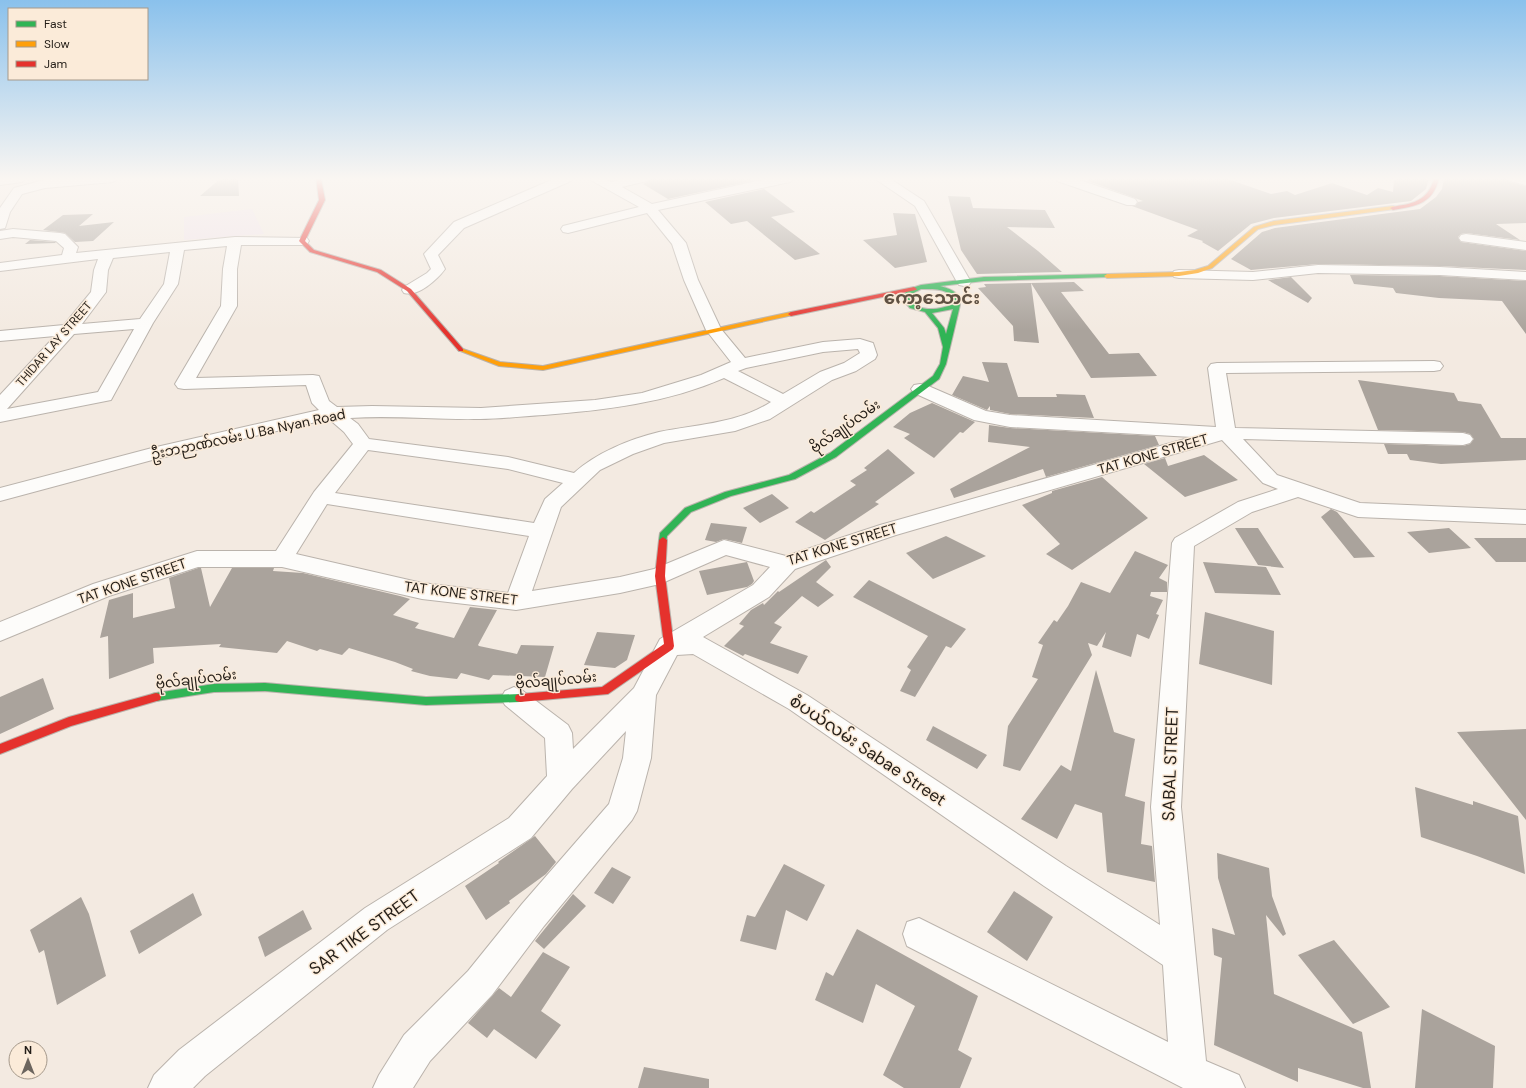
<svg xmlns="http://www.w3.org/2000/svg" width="1526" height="1088" font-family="'DM Sans','Noto Sans Myanmar',sans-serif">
<rect width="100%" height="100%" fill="#f3eae1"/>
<path fill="#f0e3e9" d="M 252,209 L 264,234 L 184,240 L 184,217 Z"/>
<path fill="#aaa39c" d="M 221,178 L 238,178 L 239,196 L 200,196 Z
M 650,178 L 750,178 L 752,181 L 668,199 L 643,184 L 647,182 Z
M 1088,178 L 1225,178 L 1271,194 L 1287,191 L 1295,195 L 1332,183 L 1367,195 L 1378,188 L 1393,192 L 1394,178 L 1429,178 L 1426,189 L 1411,201 L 1274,218 L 1251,224 L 1218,251 L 1202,242 L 1203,241 L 1187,236 L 1198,230 L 1132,206 L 1135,206 L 1138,202 L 1143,201 L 1088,181 Z
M 1444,178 L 1506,178 L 1510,182 L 1526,186 L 1526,223 L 1496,224 L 1520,240 L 1466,233 L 1461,234 L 1458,237 L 1461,242 L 1526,251 L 1526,270 L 1440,266 L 1318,264 L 1251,270 L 1231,259 L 1262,232 L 1275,228 L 1420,209 L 1436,197 L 1442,189 Z
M 764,189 L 795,212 L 771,217 L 820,254 L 795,260 L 747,221 L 731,224 L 705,202 Z
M 948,196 L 970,197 L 973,208 L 1045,210 L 1055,228 L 1007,227 L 1038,251 L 1062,272 L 977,274 L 961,250 Z
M 893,213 L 915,214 L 927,262 L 895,268 L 863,240 L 897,235 Z
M 93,214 L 79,226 L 114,222 L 93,241 L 75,242 L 65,233 L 43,230 L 63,215 Z
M 30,240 L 55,242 L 56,243 L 25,244 Z
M 1350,275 L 1440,276 L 1526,281 L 1526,334 L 1502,301 L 1439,298 L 1396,293 L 1393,288 L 1354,284 Z
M 1291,277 L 1312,298 L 1308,303 L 1268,280 Z
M 1074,282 L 1084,291 L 1061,292 L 1109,354 L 1139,353 L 1157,376 L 1091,378 L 1031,283 Z
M 1031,283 L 1039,343 L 1014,341 L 1013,326 L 978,288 L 986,287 L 984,284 Z
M 982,362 L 1007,363 L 1018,397 L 1057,397 L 1056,394 L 1085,395 L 1094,418 L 1010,414 L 990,410 L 990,406 L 987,410 L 952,395 L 963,376 L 989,382 Z
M 1358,380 L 1454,393 L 1458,401 L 1481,404 L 1501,438 L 1526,438 L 1526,460 L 1441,464 L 1410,460 L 1407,454 L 1388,454 L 1384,444 L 1463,446 L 1470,444 L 1474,439 L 1470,434 L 1463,432 L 1378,430 Z
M 932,403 L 975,422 L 963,433 L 960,432 L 934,458 L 904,438 L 910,434 L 893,427 L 910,413 Z
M 989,425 L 1010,428 L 1155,436 L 1159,445 L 1046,477 L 1043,469 L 954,498 L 950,489 L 1030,447 L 988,442 Z
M 888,449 L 915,473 L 875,502 L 879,504 L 825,540 L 795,522 L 811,511 L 814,513 L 856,485 L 850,481 L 867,470 L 864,468 Z
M 1204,455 L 1238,480 L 1185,497 L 1144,464 L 1165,458 L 1168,466 Z
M 1102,477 L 1148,518 L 1072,570 L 1046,554 L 1060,544 L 1022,505 L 1052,493 L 1052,491 Z
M 772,494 L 789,508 L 760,523 L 743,508 Z
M 1331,509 L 1337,512 L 1375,557 L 1354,558 L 1321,517 Z
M 711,523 L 747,527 L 742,543 L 724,539 L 716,542 L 705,540 Z
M 1235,528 L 1258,528 L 1284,568 L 1258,565 Z
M 1449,528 L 1471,548 L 1429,553 L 1407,532 Z
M 946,536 L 986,556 L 933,579 L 906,553 Z
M 1474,538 L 1526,538 L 1526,562 L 1496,562 Z
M 1135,551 L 1168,565 L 1159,578 L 1167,582 L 1167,592 L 1151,592 L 1150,596 L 1163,600 L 1156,614 L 1159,615 L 1149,639 L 1137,634 L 1131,657 L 1102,647 L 1106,632 L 1097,646 L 1088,643 L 1092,655 L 1020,771 L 1003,766 L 1008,726 L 1038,679 L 1032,677 L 1043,645 L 1038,643 L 1054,620 L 1057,622 L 1068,606 L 1081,582 L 1110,593 Z
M 826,560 L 831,567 L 816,582 L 834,595 L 818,607 L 802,596 L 774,623 L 782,627 L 770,643 L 808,656 L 798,674 L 745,654 L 743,656 L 724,646 L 744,626 L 739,624 L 751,610 L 763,603 L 764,605 L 778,591 L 779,592 Z
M 747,562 L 754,581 L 752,584 L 747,587 L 707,595 L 699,571 Z
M 1203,562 L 1266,567 L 1281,595 L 1215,593 Z
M 198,568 L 201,568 L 210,607 L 232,568 L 274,568 L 273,571 L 303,573 L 400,596 L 410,599 L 393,615 L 419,623 L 415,628 L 454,638 L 470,607 L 497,610 L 478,645 L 479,646 L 517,654 L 521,645 L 554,646 L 545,677 L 493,675 L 489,680 L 461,673 L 457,679 L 430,676 L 411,671 L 413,669 L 395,662 L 349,648 L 342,655 L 320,649 L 317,651 L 287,641 L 277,653 L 219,647 L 221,644 L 153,648 L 154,663 L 109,679 L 108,636 L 100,638 L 109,600 L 133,593 L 133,618 L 175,608 L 169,578 Z
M 869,580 L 966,629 L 951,648 L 946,646 L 915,697 L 900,691 L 911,670 L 907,667 L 928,636 L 853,597 Z
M 1205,612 L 1274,631 L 1272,685 L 1199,664 Z
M 597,632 L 635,635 L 627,660 L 615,668 L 584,665 Z
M 1096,670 L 1114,732 L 1135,739 L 1125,796 L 1145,802 L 1141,844 L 1152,846 L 1155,882 L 1107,872 L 1102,813 L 1075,804 L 1057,839 L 1021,819 L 1061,765 L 1071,771 Z
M 43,678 L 54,709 L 0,734 L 0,697 Z
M 933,726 L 987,755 L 977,769 L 926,740 Z
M 1526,729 L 1526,820 L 1457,732 Z
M 1415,787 L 1473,805 L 1473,801 L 1518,816 L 1525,874 L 1477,856 L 1421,837 Z
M 535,836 L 556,862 L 546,874 L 509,901 L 510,903 L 486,920 L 465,886 L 499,863 L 498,862 Z
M 1217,853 L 1269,868 L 1272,896 L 1286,934 L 1283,936 L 1266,915 L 1274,994 L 1362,1032 L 1371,1088 L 1363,1088 L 1298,1068 L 1298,1082 L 1214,1045 L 1222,958 L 1214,955 L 1212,928 L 1235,935 L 1218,878 Z
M 784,864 L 825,885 L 807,921 L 786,910 L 776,950 L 740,941 L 747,915 L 755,917 Z
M 612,867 L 631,877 L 613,904 L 594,893 Z
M 1014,891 L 1053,917 L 1027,961 L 987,932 Z
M 193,893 L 202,915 L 139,954 L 130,931 Z
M 573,894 L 586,906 L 544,949 L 535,941 Z
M 81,897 L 89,914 L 106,976 L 57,1005 L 44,950 L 39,953 L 30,930 Z
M 303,910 L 312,929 L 265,957 L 258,937 Z
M 857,929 L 978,996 L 958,1050 L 972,1058 L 960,1088 L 904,1088 L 883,1075 L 915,1006 L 876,984 L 863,1023 L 815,1000 L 826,972 L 833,976 Z
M 1334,940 L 1390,1007 L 1353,1024 L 1298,955 Z
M 543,952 L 570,967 L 541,1011 L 561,1025 L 536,1059 L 494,1029 L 487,1038 L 468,1023 L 499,988 L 511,997 Z
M 1422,1009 L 1495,1046 L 1493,1088 L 1415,1088 Z
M 644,1067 L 709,1079 L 709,1088 L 638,1088 Z"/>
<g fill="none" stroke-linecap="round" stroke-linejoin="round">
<defs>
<path id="street" d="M 0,178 L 24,178 L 24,179 L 22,182 L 0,185 Z
M 67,178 L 119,178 L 113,182 L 45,188 L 22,194 L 10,212 L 5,228 L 0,229 L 0,208 L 14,188 L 44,180 Z
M 556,178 L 573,178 L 571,181 L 464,228 L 438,255 L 445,269 C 437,280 418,297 404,293 L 402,290 L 404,287 L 427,273 L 431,269 L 424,254 L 454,222 Z
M 587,178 L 604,178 L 611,182 L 626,178 L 649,178 L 647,181 L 622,187 L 652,204 L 771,178 L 796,178 L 790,182 L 658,210 L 686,243 L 698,280 L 721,329 L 745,358 L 823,342 L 860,339 L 873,343 L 877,355 L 875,359 L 856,371 L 832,380 L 770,419 L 735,431 L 664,443 L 633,454 L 600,470 L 561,507 L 532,591 L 620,577 L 654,569 L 724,540 L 786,556 L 880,525 L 1192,437 L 1010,427 L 974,420 L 914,393 L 911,389 L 914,385 L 920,384 L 926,385 L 986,411 L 1010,415 L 1216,427 L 1208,368 L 1211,364 L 1217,363 L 1434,361 L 1440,362 L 1443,366 L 1440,370 L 1434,371 L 1226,373 L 1235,428 L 1463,433 L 1470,435 L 1473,439 L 1470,443 L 1463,445 L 1243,439 L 1277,475 L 1360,503 L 1526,510 L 1526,524 L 1358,517 L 1298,497 L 1252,512 L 1194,546 L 1181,807 L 1206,1061 L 1239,1075 L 1245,1088 L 1183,1088 L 907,946 L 903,934 L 907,922 L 919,918 L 1168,1042 L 1163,965 L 1044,886 L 789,709 L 693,654 L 677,655 L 656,695 L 651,758 L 637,811 L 632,820 L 544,926 L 492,995 L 430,1061 L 413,1088 L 373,1088 L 379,1075 L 404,1035 L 468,971 L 522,904 L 609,804 L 623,758 L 626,731 L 572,789 L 531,838 L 387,930 L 205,1076 L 193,1088 L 148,1088 L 154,1075 L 179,1050 L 365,908 L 509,818 L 547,776 L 545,738 L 505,705 L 501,698 L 505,691 L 514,687 L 523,691 L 568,725 L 572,733 L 573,749 L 634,688 L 660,639 L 753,585 L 770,567 L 726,555 L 660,584 L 620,593 L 516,610 L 422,599 L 282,567 L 198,567 L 109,596 L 0,641 L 0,622 L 93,584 L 197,551 L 276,551 L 314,492 L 353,444 L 344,432 L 329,419 L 156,459 L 0,501 L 0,488 L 152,448 L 319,410 L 312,403 L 306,385 L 184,389 L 178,388 L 175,384 L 221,306 L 223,269 L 227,246 L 184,250 L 178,284 L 153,323 L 111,400 L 0,422 L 0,395 L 55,336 L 0,341 L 0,331 L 64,325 L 91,292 L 94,270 L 98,259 L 0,271 L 0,263 L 62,255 L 64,248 L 56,241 L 13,237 L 0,239 L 0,231 L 13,229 L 60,233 L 65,234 L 78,247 L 76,253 L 235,237 L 307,238 L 309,241 L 307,244 L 302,245 L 241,245 L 237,269 L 237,306 L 196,378 L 313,375 L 319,376 L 329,401 L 337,407 L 372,406 L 481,408 L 595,400 L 642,393 L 701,375 L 731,362 L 706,330 L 684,280 L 672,244 L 647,213 L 568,233 L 563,232 L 561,229 L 563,226 L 639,207 ZM 170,252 L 164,284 L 140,319 L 82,324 L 106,292 L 108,270 L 113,258 ZM 134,329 L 98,392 L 7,409 L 74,334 ZM 858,349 L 860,353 L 844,363 L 820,372 L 783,394 L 738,371 L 746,368 L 823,352 ZM 724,378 L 771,402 C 736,424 699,424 659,432 C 630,439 596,453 574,473 L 508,457 L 369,439 L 358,424 L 350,418 C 393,415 437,420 480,419 C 501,419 523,416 544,415 C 605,410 667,403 724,378 ZM 1222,440 L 1263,483 L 1278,489 L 1238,502 L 1175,538 L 1172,543 L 1151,807 L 1160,925 L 1066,866 L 807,695 L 703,637 L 769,597 L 795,569 L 896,535 ZM 368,450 L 508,469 L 563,483 L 545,499 L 534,523 L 335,493 ZM 327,504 L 529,536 L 508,593 L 422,583 L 296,554 Z
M 874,178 L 889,178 L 924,201 L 971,282 L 969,285 L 964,286 L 959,285 L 957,282 L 915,206 Z
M 1055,178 L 1074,178 L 1135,199 L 1137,202 L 1135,205 L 1127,205 L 1057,181 Z
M 1508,178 L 1526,178 L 1526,185 L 1510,181 Z
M 1466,234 L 1526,242 L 1526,250 L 1461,241 L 1459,238 L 1461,235 Z
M 1318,265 L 1440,267 L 1526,272 L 1526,280 L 1440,275 L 1318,273 L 1253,280 L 1179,278 L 1174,277 L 1172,274 L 1174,271 L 1179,270 L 1253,272 Z"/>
<path id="fast" d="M 1107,274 L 1109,275 L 1109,277 L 984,281 L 940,286 C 951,289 960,292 960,305 L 946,364 L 939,379 L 836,457 L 795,479 L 731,496 L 691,512 L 667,536 L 666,542 L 660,542 L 659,540 L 660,533 L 685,508 L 725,492 L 789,475 L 830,453 L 933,376 L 940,364 L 943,347 L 938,328 L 925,312 L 910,308 L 905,302 L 902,295 L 912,288 L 921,285 L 984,277 ZM 921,289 C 933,289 954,288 954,304 C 939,310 916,314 908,296 ZM 953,309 L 946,334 L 944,328 L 932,313 Z
M 265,683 L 426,697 L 520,694 L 524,695 L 525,698 L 524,701 L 520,702 L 426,705 L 265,691 L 214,692 L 156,701 L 152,700 L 151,697 L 152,694 L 156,693 L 214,684 Z"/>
<path id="slow" d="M 1393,206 L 1395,207 L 1395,209 L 1274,225 L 1258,229 L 1212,268 L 1198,273 L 1179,276 L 1107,278 L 1104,276 L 1107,274 L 1179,272 L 1195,270 L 1208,266 L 1254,227 L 1274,221 Z
M 791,312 L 794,314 L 793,315 L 543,370 L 499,366 L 458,350 L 459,349 L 463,349 L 500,362 L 543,366 Z"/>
<path id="jam" d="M 316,178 L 321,178 L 325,200 L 305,241 L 314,250 L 381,270 L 411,289 L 463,349 L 463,351 L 459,351 L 407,291 L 377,272 L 310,252 L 299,241 L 319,200 Z
M 1434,178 L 1439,178 C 1433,204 1416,206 1393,210 L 1390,208 C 1394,206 1398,206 1403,205 C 1420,202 1430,195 1434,178 Z
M 914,287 L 917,289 L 916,290 L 791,316 L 788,314 L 791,312 Z
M 663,537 L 667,540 L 665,576 L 674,646 L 673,649 L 608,694 L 520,702 L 516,701 L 515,698 L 516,695 L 520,694 L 602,687 L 664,644 L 655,576 L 659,540 Z
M 156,693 L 160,694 L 161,697 L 160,700 L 71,726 L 0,754 L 0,744 L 69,717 Z"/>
</defs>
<use href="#street" stroke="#bab3ac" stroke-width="2"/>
<use href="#fast" stroke="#bab3ac" stroke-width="2"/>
<use href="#slow" stroke="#bab3ac" stroke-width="2"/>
<use href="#jam" stroke="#bab3ac" stroke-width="2"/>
<use href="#street" fill="#fdfcfa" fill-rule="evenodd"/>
<use href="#fast" fill="#30b455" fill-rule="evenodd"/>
<use href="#slow" fill="#ff9f0a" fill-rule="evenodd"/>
<use href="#jam" fill="#e5322d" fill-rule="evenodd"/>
</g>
<linearGradient id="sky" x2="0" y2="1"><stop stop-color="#8ac1ec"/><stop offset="0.54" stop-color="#faf6f2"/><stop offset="1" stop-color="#faf6f2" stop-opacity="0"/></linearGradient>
<rect width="1526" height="331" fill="url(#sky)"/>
<g text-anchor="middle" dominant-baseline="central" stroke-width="3" stroke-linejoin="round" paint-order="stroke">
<g font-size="12" fill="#231d17" stroke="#fbebd9">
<text transform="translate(54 344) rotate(-49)">THIDAR LAY STREET</text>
</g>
<g font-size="14" fill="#231d17" stroke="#fbebd9">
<text transform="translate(845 426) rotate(-35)">ဗိုလ်ချုပ်လမ်း</text>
<text transform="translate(248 434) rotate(-12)">ဦးဘဉာဏ်လမ်း U Ba Nyan Road</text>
<text transform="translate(1153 454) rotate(-16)">TAT KONE STREET</text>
<text transform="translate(842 544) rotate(-17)">TAT KONE STREET</text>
<text transform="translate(132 581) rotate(-19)">TAT KONE STREET</text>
<text transform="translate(461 593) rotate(7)">TAT KONE STREET</text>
<text transform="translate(196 679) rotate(-7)">ဗိုလ်ချုပ်လမ်း</text>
<text transform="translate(556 680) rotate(-5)">ဗိုလ်ချုပ်လမ်း</text>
</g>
<g font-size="17" fill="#231d17" stroke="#fbebd9">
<text transform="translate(868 750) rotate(34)">စံပယ်လမ်း Sabae Street</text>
<text transform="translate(1170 764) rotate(-88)">SABAL STREET</text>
<text transform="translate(364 932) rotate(-36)">SAR TIKE STREET</text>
</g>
<g font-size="18" font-weight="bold" fill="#5f5143" stroke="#fbebd9">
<text x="932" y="298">ကော့သောင်း</text>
</g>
</g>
<rect x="8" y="8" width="140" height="72" fill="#fbebd9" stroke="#a5998b"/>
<rect x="16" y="21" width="20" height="6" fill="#30b455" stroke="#a5998b"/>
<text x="44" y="28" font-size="12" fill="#231d17">Fast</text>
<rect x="16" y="41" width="20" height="6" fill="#ff9f0a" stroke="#a5998b"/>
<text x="44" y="48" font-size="12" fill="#231d17">Slow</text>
<rect x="16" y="61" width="20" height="6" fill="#e5322d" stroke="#a5998b"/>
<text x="44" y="68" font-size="12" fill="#231d17">Jam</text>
<g transform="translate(28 1060)"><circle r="19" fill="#fbebd9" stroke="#a5998b"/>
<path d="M0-3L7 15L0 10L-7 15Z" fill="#6c655e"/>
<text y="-6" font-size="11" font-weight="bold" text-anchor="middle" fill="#231d17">N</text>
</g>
</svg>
